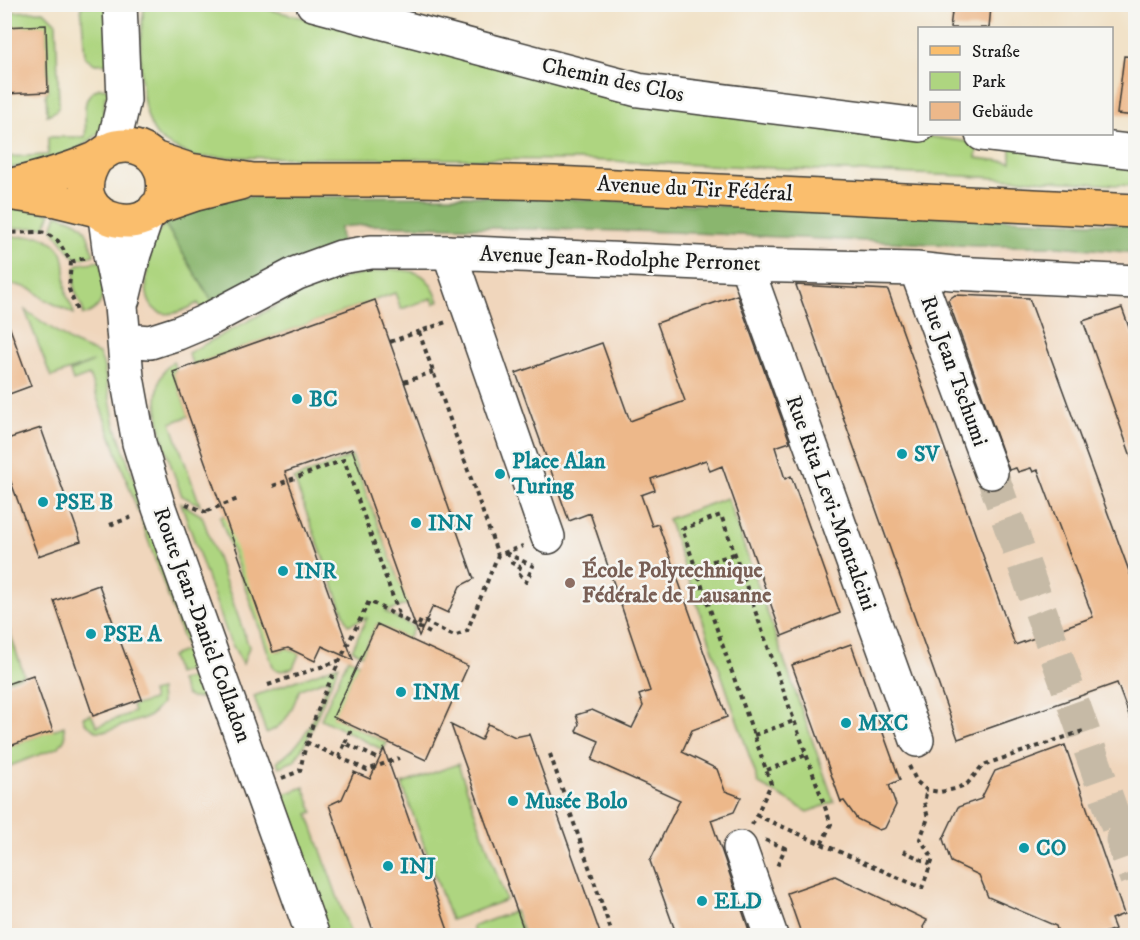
<svg xmlns="http://www.w3.org/2000/svg" width="1140" height="940" font-family="'IM FELL DW Pica',serif">
<rect width="100%" height="100%" fill="#f6f6f2"/>
<filter id="ink" filterUnits="userSpaceOnUse"><feTurbulence type="fractalNoise" baseFrequency=".0167" numOctaves="2"/><feDisplacementMap in="SourceGraphic" scale="12" xChannelSelector="R" yChannelSelector="G"/><feConvolveMatrix kernelMatrix="1 2 1 2 8 2 1 2 1" color-interpolation-filters="sRGB"/></filter>
<filter id="wash" filterUnits="userSpaceOnUse"><feTurbulence type="fractalNoise" baseFrequency=".008" numOctaves="4" result="noise"/><feDisplacementMap in="SourceGraphic" scale="24" xChannelSelector="R" yChannelSelector="G"/><feGaussianBlur stdDeviation="1.35" result="paint"/><feColorMatrix in="noise" values="0 0 0 0 0 0 0 0 0 0 0 0 0 0 0 0 0 1.4 0 .05"/><feComposite in="paint" operator="in"/></filter>
<g filter="url(#wash)">
<rect width="100%" height="100%" fill="#f1e2c8"/>
<path fill="#f0d6bc" d="M 346,205 L 1135,230 L 1135,935 L 5,936 L 5,223 Z"/>
<path fill="#aed580" stroke="#65784e" stroke-width="1.5" d="M 81,5 L 110,5 L 113,63 L 95,64 L 85,57 Z
M 145,5 L 250,5 L 593,87 L 773,116 L 978,143 L 976,158 L 1011,162 L 1011,147 L 1135,160 L 1135,186 L 963,176 L 584,160 L 193,157 C 183,151 168,146 160,139 C 136,116 138,35 145,5 Z
M 44,11 L 56,23 L 59,106 L 56,111 L 47,115 L 46,92 L 48,92 L 46,26 L 5,27 L 4,12 Z
M 100,88 L 107,89 L 113,96 L 105,96 L 103,128 C 82,154 37,167 5,168 L 4,157 L 48,155 L 48,137 L 85,137 C 88,119 77,96 100,88 Z
M 5,205 L 51,213 L 45,227 L 5,229 Z
M 57,214 C 87,224 85,226 94,255 C 89,256 81,260 76,258 C 73,257 53,230 53,228 C 53,224 56,218 57,214 Z
M 165,224 L 213,303 L 202,309 L 198,303 C 154,329 140,305 149,261 C 151,248 155,233 165,224 Z
M 40,236 C 72,248 63,266 66,292 C 67,300 73,306 74,314 L 44,299 L 32,289 L 17,285 L 5,284 L 5,277 L 10,274 L 5,259 L 5,237 Z
M 101,261 C 103,282 110,308 83,315 L 83,310 L 74,288 L 75,268 L 80,264 Z
M 392,269 C 422,272 427,273 439,301 L 434,304 L 432,298 L 401,309 L 395,293 L 193,365 L 188,353 L 302,292 L 345,277 Z
M 25,310 L 73,343 L 99,354 L 103,363 L 115,425 L 145,510 L 138,512 L 89,375 L 73,381 L 70,372 L 93,362 L 51,377 Z
M 173,361 L 176,371 L 173,372 L 189,416 L 171,423 L 200,505 L 182,496 C 170,462 138,389 173,361 Z
M 352,456 L 408,604 L 385,612 L 414,627 L 408,639 L 377,624 L 362,655 L 352,650 L 367,618 L 348,625 L 294,479 Z
M 727,498 L 834,802 L 808,812 L 759,784 L 668,519 Z
M 181,503 L 202,516 L 249,647 L 243,664 L 229,639 Z
M 225,515 L 278,651 L 288,648 L 299,654 L 293,668 L 282,671 L 274,669 L 220,517 Z
M 152,516 L 205,665 L 177,674 L 171,656 L 187,650 L 141,520 Z
M 5,618 L 24,675 L 5,682 L 4,682 Z
M 348,658 L 359,663 L 334,717 L 387,743 L 383,750 L 321,719 Z
M 339,665 L 306,742 L 294,761 L 279,767 L 277,761 C 306,747 318,706 330,678 L 300,689 C 292,708 288,725 266,733 L 254,696 Z
M 207,672 L 210,691 C 203,699 195,701 186,695 L 180,681 Z
M 160,690 L 161,704 L 150,716 L 107,731 L 96,731 L 86,724 L 84,719 L 83,717 L 91,714 L 97,726 L 134,712 L 132,706 L 153,700 L 151,692 Z
M 64,726 L 65,738 L 59,747 L 5,768 L 5,748 Z
M 458,764 L 506,900 L 451,920 L 402,784 Z
M 304,787 L 313,812 L 308,814 L 351,935 L 327,935 L 277,797 Z
M 515,911 L 524,935 L 475,935 L 472,927 Z"/>
<path fill="#8ab66e" stroke="#536945" stroke-width="1.5" d="M 466,196 L 574,199 L 1135,225 L 1136,253 L 1058,246 L 977,246 L 670,232 L 365,225 L 340,227 L 341,242 L 213,303 L 165,224 L 170,219 L 221,197 Z"/>
<g id="blocks">
<path fill="#edb88a" d="M 953,4 L 980,4 L 991,7 L 989,28 L 950,28 Z
M 46,25 L 48,92 L 4,94 L 4,27 Z
M 1124,56 L 1136,57 L 1136,116 L 1117,114 Z
M 796,285 L 888,290 L 1015,645 L 1093,617 L 1038,470 L 1033,472 L 1031,468 L 1018,472 L 1016,468 L 1009,470 L 948,300 L 955,295 L 1029,298 L 1136,590 L 1136,728 L 1134,728 L 1117,683 L 958,739 Z
M 737,295 L 790,442 L 775,447 L 785,479 L 791,476 L 840,613 L 782,636 L 722,466 L 710,471 L 706,460 L 651,479 L 655,490 L 641,495 L 652,526 L 658,524 L 727,717 L 692,730 L 682,752 L 717,769 L 725,791 L 741,797 L 734,812 L 711,820 L 751,936 L 677,936 L 650,861 L 680,800 L 592,760 L 599,741 L 576,731 L 579,724 L 576,715 L 592,710 L 632,728 L 643,706 L 639,695 L 650,691 L 590,513 L 569,521 L 516,373 L 602,343 L 630,421 L 685,401 L 657,323 Z
M 375,300 L 474,579 L 460,586 L 448,613 L 433,606 L 419,636 L 352,449 L 285,472 L 353,660 L 322,646 L 315,661 L 288,648 L 273,652 L 173,372 Z
M 1122,308 L 1136,347 L 1136,461 L 1133,462 L 1083,321 Z
M 4,320 L 7,320 L 31,386 L 4,396 Z
M 41,428 L 81,541 L 38,556 L 4,463 L 4,440 Z
M 99,585 L 142,699 L 93,716 L 54,601 Z
M 377,624 L 468,666 L 426,760 L 333,717 Z
M 851,644 L 900,780 L 889,785 L 896,805 L 885,828 L 879,830 L 857,819 L 844,801 L 841,802 L 792,665 Z
M 33,675 L 53,731 L 4,748 L 4,685 Z
M 488,724 L 515,737 L 529,734 L 601,936 L 526,936 L 451,725 L 481,740 Z
M 1065,745 L 1124,914 L 1111,919 L 1115,929 L 1096,936 L 1059,936 L 1056,926 L 988,897 L 979,875 L 951,862 L 943,839 L 958,807 L 981,799 L 995,771 Z
M 384,749 L 450,936 L 375,936 L 329,805 L 342,799 L 354,772 L 370,779 Z
M 835,876 L 927,920 L 923,927 L 926,936 L 802,936 L 787,893 Z"/>
</g>
</g>
<g filter="url(#ink)">
<use href="#blocks" fill-opacity="0" stroke="#3c3a36" stroke-width="1.5"/>
<g fill="none" stroke-linecap="round" stroke-linejoin="round">
<path stroke="#c6baa6" stroke-width="33" stroke-dasharray="33 16" stroke-linecap="butt" d="M 991,472 L 1122,840
M 1136,835 L 1122,840 L 1136,879"/>
<defs>
<path id="minor" d="M 313,4 L 638,90 L 920,125
M 982,134 L 1136,152
M 113,147 L 124,100 L 120,4
M 105,217 L 110,255 L 121,306 L 127,377 L 139,443 L 159,508 L 313,936
M 449,252 L 548,537
M 746,265 L 917,740
M 916,269 L 991,472
M 123,299 L 134,254 L 147,216
M 124,340 L 150,342 L 178,333 L 204,322 L 297,273 L 341,257 L 371,252 L 449,252 L 746,265 L 916,269 L 953,273 L 1136,282
M 740,848 L 771,936"/>
<path id="major" d="M 154,158 L 190,170 L 253,180 L 420,180 L 554,183 L 1136,211
M 4,187 C 34,180 64,172 93,160 C 101,157 106,149 116,147 C 126,145 134,145 143,150 C 154,155 162,167 163,179 C 172,247 53,227 96,159
M 6,193 L 56,200 L 97,210
M 155,208 L 196,194 L 240,183"/>
</defs>
<use href="#minor" stroke="#3c3a36" stroke-width="36"/>
<use href="#major" stroke="#3c3a36" stroke-width="36"/>
<path stroke="#3c3a36" stroke-width="4" stroke-dasharray="4.5 4.5" stroke-linecap="butt" d="M 4,233 L 38,232 L 46,233 L 58,241 L 71,262 L 69,289 L 78,314
M 71,262 L 85,258
M 419,332 L 498,555
M 390,342 L 446,322
M 404,382 L 433,372
M 273,486 L 344,460 L 400,617
M 186,504 L 208,513
M 207,511 L 238,499
M 110,525 L 135,516
M 4,549 L 11,546
M 506,553 L 533,566 L 526,582 L 518,572 L 520,567 L 512,563 L 515,557
M 695,567 L 734,554
M 418,627 L 430,633
M 268,685 L 341,660
M 754,735 L 794,721
M 306,742 L 367,770 L 399,758
M 345,743 L 352,727
M 550,754 L 613,936
M 339,757 L 345,743 L 379,759
M 909,766 L 917,782 L 927,790 L 940,792 L 955,789 L 967,784 L 983,765 L 1083,731
M 767,770 L 806,755
M 282,778 L 300,771 C 311,712 343,655 369,601 L 418,627 L 421,620 L 454,636 L 467,631 L 498,555 L 523,546
M 756,815 L 922,888 L 933,858 L 920,839 L 928,818 L 924,802 L 927,790
M 752,825 L 771,784 L 682,529 L 721,515 L 831,824 L 821,845
M 765,840 L 785,848 L 776,869
M 903,851 L 931,864"/>
<use href="#minor" stroke="#fff" stroke-width="33"/>
<use href="#major" stroke="#fabe6d" stroke-width="33"/>
</g>
</g>
<g fill="#0f9aa8" stroke="#f6f6f2" stroke-width="2">
<circle cx="297" cy="399" r="6"/>
<circle cx="902" cy="454" r="6"/>
<circle cx="500" cy="474" r="6"/>
<circle cx="43" cy="502" r="6"/>
<circle cx="416" cy="523" r="6"/>
<circle cx="283" cy="571" r="6"/>
<circle cx="91" cy="634" r="6"/>
<circle cx="401" cy="692" r="6"/>
<circle cx="846" cy="723" r="6"/>
<circle cx="513" cy="801" r="6"/>
<circle cx="1024" cy="848" r="6"/>
<circle cx="388" cy="866" r="6"/>
<circle cx="702" cy="901" r="6"/>
</g>
<circle fill="#8d6e63" stroke="#f6f6f2" stroke-width="2" cx="570" cy="583" r="6"/>
<g text-anchor="middle" dominant-baseline="central" stroke-width="5" stroke-linejoin="round" paint-order="stroke">
<g font-size="22" fill="#1c1c1c" stroke="#f6f6f2">
<text transform="translate(613 80) rotate(12)">Chemin des Clos</text>
<text transform="translate(695 189) rotate(3)">Avenue du Tir Fédéral</text>
<text transform="translate(620 259) rotate(2)">Avenue Jean-Rodolphe Perronet</text>
<text transform="translate(954 371) rotate(70)">Rue Jean Tschumi</text>
<text transform="translate(831 503) rotate(70)">Rue Rita Levi-Montalcini</text>
<text transform="translate(202 625) rotate(70)">Route Jean-Daniel Colladon</text>
</g>
<g font-size="22" font-weight="bold" fill="#0d838f" stroke="#f6f6f2" text-anchor="start">
<text x="309" y="399">BC</text>
<text x="914" y="454">SV</text>
<text x="512" y="461">Place Alan<tspan x="512" dy="25">Turing</tspan></text>
<text x="55" y="502">PSE B</text>
<text x="428" y="523">INN</text>
<text x="295" y="571">INR</text>
<text x="103" y="634">PSE A</text>
<text x="413" y="692">INM</text>
<text x="858" y="723">MXC</text>
<text x="525" y="801">Musée Bolo</text>
<text x="1036" y="848">CO</text>
<text x="400" y="866">INJ</text>
<text x="714" y="901">ELD</text>
</g>
<g font-size="22" font-weight="bold" fill="#785e54" stroke="#f6f6f2" text-anchor="start">
<text x="582" y="570">École Polytechnique<tspan x="582" dy="25">Fédérale de Lausanne</tspan></text>
</g>
</g>
<rect width="1140" height="940" fill="none" stroke="#f6f6f2" stroke-width="24"/>
<rect x="918" y="27" width="195" height="108" fill="#f6f6f2" stroke="#9f9f9c" stroke-width="1.5"/>
<rect x="930" y="46" width="30" height="9" fill="#fabe6d" stroke="#9f9f9c" stroke-width="1.5"/>
<text x="972" y="57" font-size="18" fill="#1c1c1c">Straße</text>
<rect x="930" y="72" width="30" height="18" fill="#aed580" stroke="#9f9f9c" stroke-width="1.5"/>
<text x="972" y="87" font-size="18" fill="#1c1c1c">Park</text>
<rect x="930" y="102" width="30" height="18" fill="#edb88a" stroke="#9f9f9c" stroke-width="1.5"/>
<text x="972" y="117" font-size="18" fill="#1c1c1c">Gebäude</text>
</svg>
